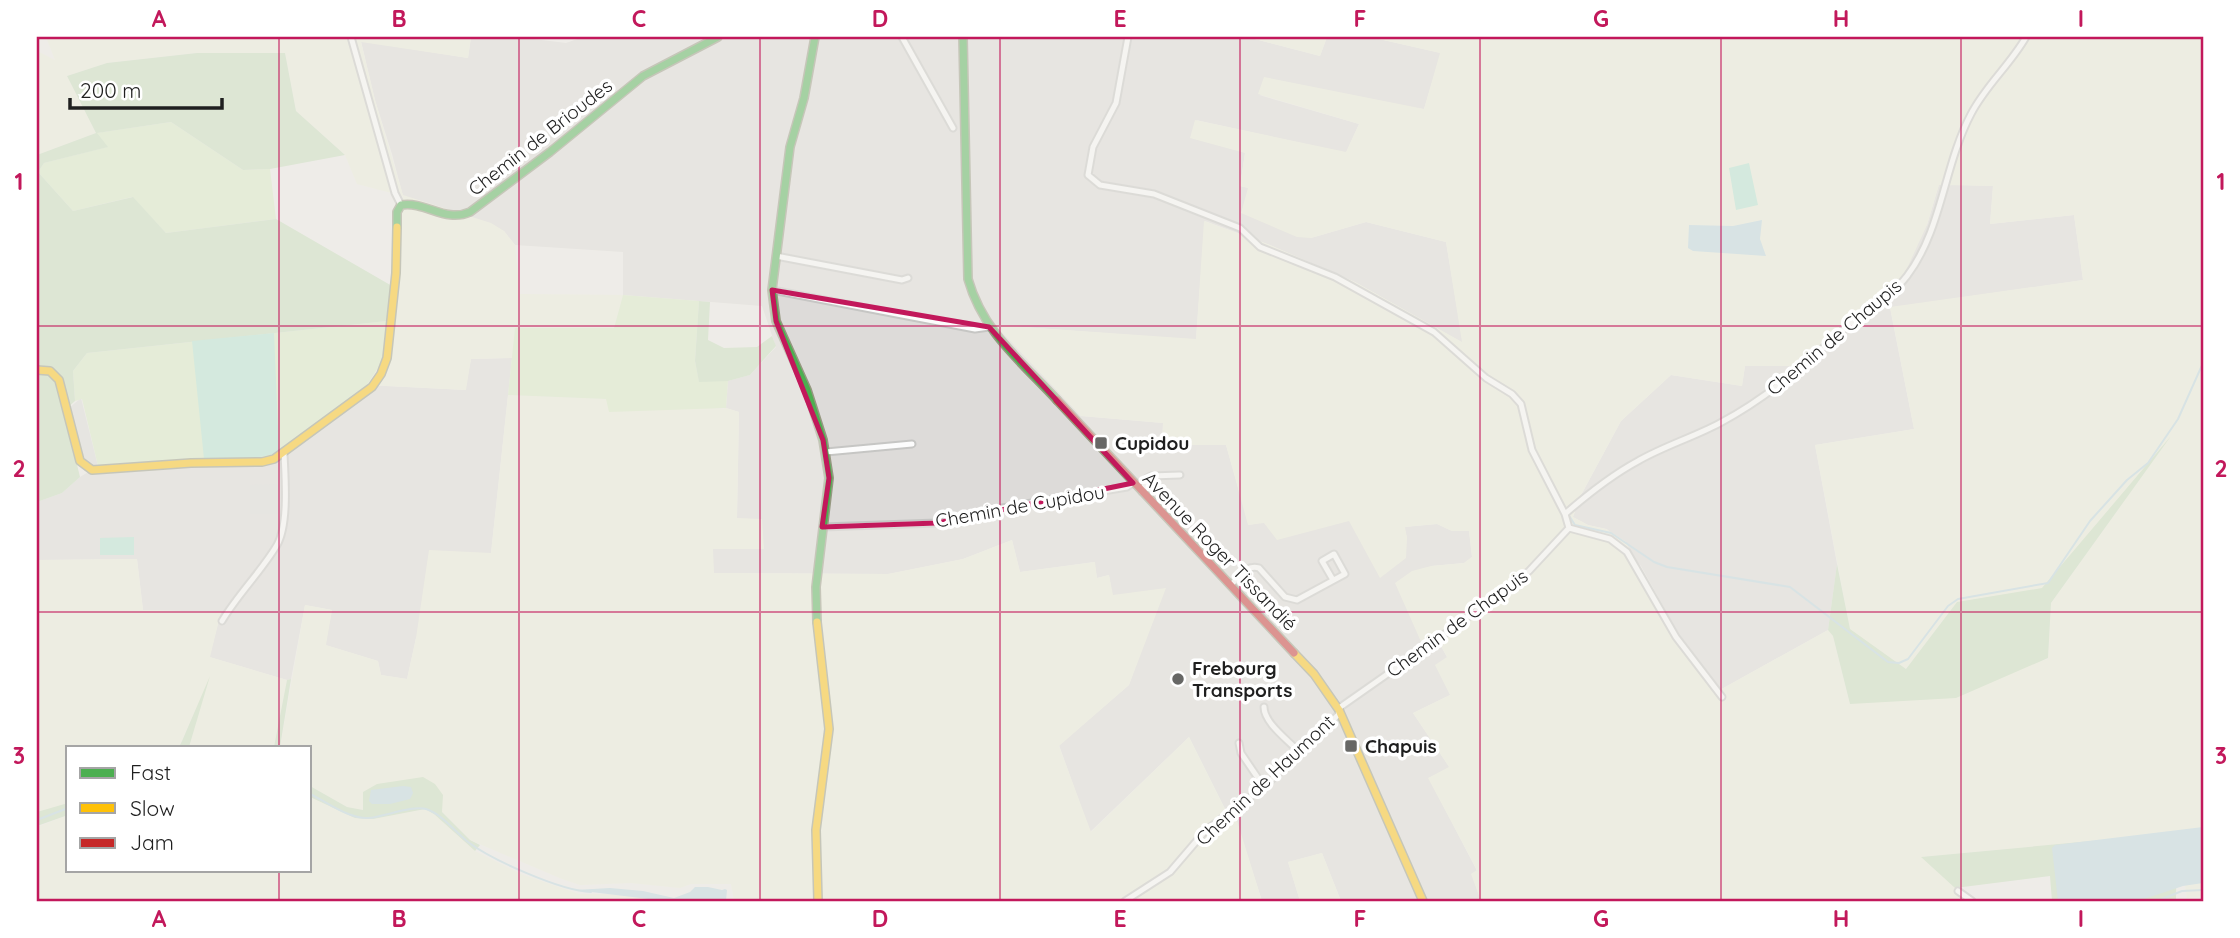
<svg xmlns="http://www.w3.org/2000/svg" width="2240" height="938" font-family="Quicksand,sans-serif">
<rect width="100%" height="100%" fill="#eeece8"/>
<path fill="#dddbd9" d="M 471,37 L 517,37 L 566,43 L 583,37 L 1247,37 L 1320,56 L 1327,37 L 1370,37 L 1441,53 L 1424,109 L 1259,95 L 1359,124 L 1346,153 L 1196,120 L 1245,153 L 1240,186 L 1249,188 L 1311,238 L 1366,222 L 1446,242 L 1463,343 L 1355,282 L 1270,245 L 1205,221 L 1196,340 L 997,325 L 1081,416 L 1163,423 L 1162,445 L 1226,445 L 1249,525 L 1264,522 L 1349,521 L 1407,538 L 1404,527 L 1437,524 L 1452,531 L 1469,531 L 1472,557 L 1464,563 L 1431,566 L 1422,644 L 1436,638 L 1447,657 L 1450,695 L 1413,713 L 1450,768 L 1429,778 L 1477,871 L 1472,874 L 1481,901 L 1341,901 L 1322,853 L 1288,862 L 1300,901 L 1262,901 L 1234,814 L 1229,817 L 1189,737 L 1090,832 L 1059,745 L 1129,685 L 1140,653 L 1112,595 L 1109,575 L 1097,578 L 1094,562 L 1020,572 L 1012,540 L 963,559 L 888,574 L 713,573 L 713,549 L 764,549 L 737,518 L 739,412 L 726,408 L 728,381 L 750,375 L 776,347 L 762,306 L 623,295 L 623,252 L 515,245 L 504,231 L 403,196 L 392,154 L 375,100 L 361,41 L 468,58 Z
M 1939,184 L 1993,186 L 1990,224 L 2074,215 L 2083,280 L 1890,308 L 1914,429 L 1815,445 L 1837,564 L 1828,630 L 1718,691 L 1683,642 L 1641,566 L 1607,529 L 1588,525 L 1573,517 L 1580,497 L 1621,421 L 1671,375 L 1742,386 L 1745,366 L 1798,366 L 1841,328 L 1927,225 Z
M 512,358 L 491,553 L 416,638 L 407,679 L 381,675 L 378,661 L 325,645 L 332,610 L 305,605 L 291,679 L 287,680 L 209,657 L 221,612 L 143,610 L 137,559 L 37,560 L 37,502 L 62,493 L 80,477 L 98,466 L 359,393 L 367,385 L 465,390 L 471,359 Z"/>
<path fill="#dcdbd9" d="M 81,398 L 98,466 L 89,464 L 82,455 L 69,408 Z
M 276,484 L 279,488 L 278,514 L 250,514 L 250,485 Z"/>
<path fill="#eceedb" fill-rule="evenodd" d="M 46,37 L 471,37 L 468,58 L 361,42 L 375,100 L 403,195 L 491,223 L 504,231 L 515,245 L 520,294 L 623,295 L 614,328 L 515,328 L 512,358 L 471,359 L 466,390 L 367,385 L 383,360 L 403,196 L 357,184 L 345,155 L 296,111 L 285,53 L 197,53 L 107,63 L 67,76 L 96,133 L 37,155 L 37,51 L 55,60 Z
M 1247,37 L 1327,37 L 1320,56 Z
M 1370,37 L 2203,37 L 2203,896 L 2187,898 L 2177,833 L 1922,857 L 1955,888 L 1960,901 L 1481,901 L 1471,874 L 1477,870 L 1428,778 L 1449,767 L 1413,713 L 1450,695 L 1435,665 L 1447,657 L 1437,638 L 1422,644 L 1395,583 L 1412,571 L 1431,566 L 1464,563 L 1472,557 L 1469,531 L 1452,531 L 1437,524 L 1405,527 L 1407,538 L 1406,558 L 1380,578 L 1349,521 L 1277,540 L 1264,523 L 1248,525 L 1226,445 L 1162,445 L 1163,423 L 1081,416 L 995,325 L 1196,339 L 1204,221 L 1270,245 L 1355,282 L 1462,342 L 1446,242 L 1366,222 L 1311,238 L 1297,237 L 1241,213 L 1248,188 L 1240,186 L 1245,153 L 1190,138 L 1195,120 L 1346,152 L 1359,124 L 1258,94 L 1264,77 L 1424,109 L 1440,53 ZM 1939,185 L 1993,186 L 1990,224 L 2074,215 L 2083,280 L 1890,307 L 1914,429 L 1815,445 L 1850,630 L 1906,669 L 1957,602 L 2042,589 L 2163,447 L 2051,603 L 2048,659 L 1850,704 L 1833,636 L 1828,630 L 1718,691 L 1683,642 L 1625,541 L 1606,529 L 1588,525 L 1573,517 L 1580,497 L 1621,421 L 1671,375 L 1742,386 L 1745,366 L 1798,366 L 1903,277 L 1927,225 Z
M 508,395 L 606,399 L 723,409 L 726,408 L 739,412 L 737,518 L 762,519 L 764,549 L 713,549 L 714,573 L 888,574 L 963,559 L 1012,540 L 1020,572 L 1095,562 L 1097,578 L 1109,575 L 1113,595 L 1166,588 L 1129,685 L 1059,746 L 1091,832 L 1189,737 L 1229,817 L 1235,814 L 1262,901 L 734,901 L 731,884 L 691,884 L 680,888 L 631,883 L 580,885 L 562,879 L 470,840 L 441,811 L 443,809 L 363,810 L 347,807 L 310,786 L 310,747 L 280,747 L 305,605 L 332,610 L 326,645 L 378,661 L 381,675 L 407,679 L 416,638 L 429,550 L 491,553 Z
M 137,559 L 143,610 L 221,612 L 210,657 L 287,680 L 274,747 L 189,747 L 207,684 L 179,747 L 68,747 L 68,804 L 37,812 L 37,744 L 39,744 L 37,704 L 37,560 Z
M 310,797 L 356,818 L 373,819 L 425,809 L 434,814 L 475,851 L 521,874 L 579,894 L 618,894 L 665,901 L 37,901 L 37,827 L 68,815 L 68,870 L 310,870 Z
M 1322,853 L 1341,901 L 1300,901 L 1288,862 Z"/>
<path fill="#d9ebc6" d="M 171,122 L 243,170 L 270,169 L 276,219 L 166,233 L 132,197 L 73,211 L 38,172 L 44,163 L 107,147 L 96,133 Z
M 623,295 L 699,301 L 695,361 L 699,381 L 728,381 L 726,408 L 609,412 L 606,399 L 508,395 L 515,328 L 614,328 Z
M 387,321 L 383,360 L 367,385 L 279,453 L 261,458 L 248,459 L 98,466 L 82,399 L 75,401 L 73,371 L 87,353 Z"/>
<path fill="#c7ddbd" d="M 197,53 L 285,53 L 296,111 L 345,155 L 270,169 L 243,170 L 171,122 L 97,133 L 108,147 L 44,163 L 38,172 L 73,211 L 133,197 L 166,233 L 276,219 L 392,286 L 387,321 L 87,353 L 73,371 L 75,401 L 64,411 L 80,477 L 62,493 L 37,502 L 37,155 L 96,133 L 67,76 L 107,63 Z
M 699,301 L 710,302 L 708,340 L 724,348 L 757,347 L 772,336 L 776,346 L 750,375 L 728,381 L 699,382 L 695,361 Z
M 2171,436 L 2051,603 L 2048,658 L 1956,698 L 1850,704 L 1833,636 L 1828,630 L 1837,564 L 1850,629 L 1906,669 L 1957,602 L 2042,588 Z
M 210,676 L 189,747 L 179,747 L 182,741 Z
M 291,679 L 280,747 L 274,747 L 287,680 Z
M 423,777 L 435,784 L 443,795 L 442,812 L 470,840 L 480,845 L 475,851 L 434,814 L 425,809 L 373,819 L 355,818 L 310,797 L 310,786 L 347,807 L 363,810 L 363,792 L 377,784 Z
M 68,803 L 68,815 L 37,826 L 37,812 Z
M 2177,833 L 2176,899 L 2168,901 L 2052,901 L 2050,876 L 1955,888 L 1921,857 Z"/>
<path fill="#b3e5d2" d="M 1749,163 L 1758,205 L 1736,210 L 1729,168 Z
M 274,333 L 279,453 L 250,459 L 204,459 L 192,341 Z
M 134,537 L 134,555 L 100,555 L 100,538 Z"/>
<path fill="#bcd7e1" d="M 1762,220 L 1760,239 L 1766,256 L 1693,251 L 1688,248 L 1689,225 L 1733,226 Z
M 403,786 L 411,787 L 413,793 L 410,799 L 390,804 L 372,804 L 369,801 L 371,790 Z
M 2203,827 L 2203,883 L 2183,886 L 2147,898 L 2123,901 L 2058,901 L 2052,848 L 2055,845 Z
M 695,887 L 708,887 L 722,890 L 725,889 L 727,890 L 726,901 L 665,901 L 575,890 L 610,888 L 643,891 L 674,898 L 690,892 Z"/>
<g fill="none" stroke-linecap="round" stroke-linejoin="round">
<path stroke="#bcd7e1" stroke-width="2" d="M 1568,514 L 1575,525 L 1611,533 L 1654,562 L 1667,567 L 1790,587 L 1888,662 L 1899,663 L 1908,659 L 1948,606 L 1958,599 L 2048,583 L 2090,521 L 2127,480 L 2148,463 L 2178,419 L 2203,363
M 310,794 C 327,802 349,819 368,818 C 384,817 412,805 426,809 C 442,814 455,832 468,842 C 492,860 561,891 591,892
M 37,820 L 68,808
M 2157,901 L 2182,891 L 2203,890"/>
<defs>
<path id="street" d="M 351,37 L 395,193 L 401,205
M 902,37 L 953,128
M 1128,37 L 1116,103 L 1093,147 L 1088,175 L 1100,185 L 1154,194 L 1240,228 L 1260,247 L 1335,277 L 1434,332 L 1486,378 L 1512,394 L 1521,404 L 1532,450 L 1565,514 L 1569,528
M 776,256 L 902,280 L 908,278
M 772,290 L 975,329 L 989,327
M 826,452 L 912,444
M 1142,492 L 1147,478 L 1151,476 L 1180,475
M 1565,514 C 1588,494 1612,475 1638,461 C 1664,446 1694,437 1720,423 C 1767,398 1803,366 1842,331 C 1863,312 1890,298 1907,276 C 1942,230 1944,165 1971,114 C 1986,85 2010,65 2026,37
M 823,527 L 937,523 L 1002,508 L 1127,487 L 1133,483
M 1569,528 L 1610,539 L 1627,552 L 1676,637 L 1722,697
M 1231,585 C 1239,577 1246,564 1259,568 L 1285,597 L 1297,600 L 1345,574 L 1334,554 L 1322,561 L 1333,580
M 222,621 C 238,594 261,572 277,545 C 289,524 285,477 284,453
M 1264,707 C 1264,723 1288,740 1299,752
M 1239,743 L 1241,753 L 1264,787
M 1958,891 L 1972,901
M 1125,901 L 1170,872 L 1206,830 L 1264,787 L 1338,715 L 1339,708 L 1456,626 L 1529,571 L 1569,528"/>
<path id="fast" d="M 815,37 L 804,98 L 790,147 L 772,290 L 776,321 L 807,390 L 823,440 L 829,478 L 816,587 L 817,622
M 963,37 L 968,279 C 983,332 1021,361 1057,400
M 397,227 L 397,212 L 401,205 C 426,201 445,223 470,212 L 550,152 L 643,76 L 718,37"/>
<path id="slow" d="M 37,370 L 50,371 L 59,380 L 80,461 L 92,470 L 191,463 L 262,462 L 274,459 L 372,387 L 381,374 L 387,358 L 396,273 L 397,227
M 817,622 L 829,729 L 816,830 L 818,901
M 1294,653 L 1314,674 L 1339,710 L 1423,901"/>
<path id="jam" d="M 1057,400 L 1294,653"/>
</defs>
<use href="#street" stroke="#c6c6c4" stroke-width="9"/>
<use href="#fast" stroke="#959880" stroke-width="10"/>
<use href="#slow" stroke="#959880" stroke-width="10"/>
<use href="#jam" stroke="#959880" stroke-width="10"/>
<use href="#street" stroke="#fcfcfc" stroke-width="5"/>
<use href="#fast" stroke="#4caf50" stroke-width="7"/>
<use href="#slow" stroke="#ffc107" stroke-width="7"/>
<use href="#jam" stroke="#c62828" stroke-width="7"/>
</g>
<path d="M0 0H2240V938H0ZM 772,290 L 989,327 L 1133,483 L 937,523 L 822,527 L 829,478 L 823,440 L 776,321 Z" fill="#eeece8" fill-opacity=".55" fill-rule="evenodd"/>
<path fill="none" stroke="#c2185b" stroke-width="5" stroke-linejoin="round" d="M 772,290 L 989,327 L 1133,483 L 937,523 L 822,527 L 829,478 L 823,440 L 776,321 Z"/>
<path fill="none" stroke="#c2185b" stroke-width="2" stroke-opacity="0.55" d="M 279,37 L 279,747M 519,37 L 519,901M 760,37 L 760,901M 1000,37 L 1000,901M 1240,37 L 1240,901M 1480,37 L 1480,901M 1721,37 L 1721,901M 1961,37 L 1961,901M 37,326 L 2203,326M 37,612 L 2203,612M 279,870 L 279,901"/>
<g fill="#676765" stroke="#fff" stroke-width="2.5">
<rect x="1094" y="436" width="14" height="14" rx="3.5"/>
<circle cx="1178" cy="679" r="7"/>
<rect x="1344" y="739" width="14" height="14" rx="3.5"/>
</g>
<g text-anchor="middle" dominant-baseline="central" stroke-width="7" stroke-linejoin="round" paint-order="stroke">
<g font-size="19" fill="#1f1f1f" stroke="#fff">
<text transform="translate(540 137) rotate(-38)">Chemin de Brioudes</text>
<text transform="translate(1834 337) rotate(-40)">Chemin de Chaupis</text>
<text transform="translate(1020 506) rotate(-10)">Chemin de Cupidou</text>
<text transform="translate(1220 551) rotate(46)">Avenue Roger Tissandié</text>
<text transform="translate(1457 623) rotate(-36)">Chemin de Chapuis</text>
<text transform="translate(1265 780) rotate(-43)">Chemin de Haumont</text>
</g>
<g font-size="19" font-weight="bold" fill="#1f1f1f" stroke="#fff" text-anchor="start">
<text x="1115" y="443">Cupidou</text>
<text x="1192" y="668">Frebourg<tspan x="1192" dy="22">Transports</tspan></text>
<text x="1365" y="746">Chapuis</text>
</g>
</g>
<rect width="2240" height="938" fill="none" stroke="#ffffff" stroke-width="77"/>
<rect x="66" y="746" width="245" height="126" fill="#ffffff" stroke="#a5a5a5" stroke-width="2"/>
<rect x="80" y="768" width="35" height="10" fill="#4caf50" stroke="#a5a5a5" stroke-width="2"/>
<text x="130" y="780" font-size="21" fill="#1f1f1f">Fast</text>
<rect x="80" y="803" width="35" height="10" fill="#ffc107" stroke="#a5a5a5" stroke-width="2"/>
<text x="130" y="816" font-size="21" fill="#1f1f1f">Slow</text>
<rect x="80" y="838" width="35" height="10" fill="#c62828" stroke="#a5a5a5" stroke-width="2"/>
<text x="130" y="850" font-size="21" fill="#1f1f1f">Jam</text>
<path d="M70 98v10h152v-10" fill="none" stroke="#1f1f1f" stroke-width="3.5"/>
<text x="80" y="98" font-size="21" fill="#1f1f1f" stroke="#ffffff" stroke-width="5" paint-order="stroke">200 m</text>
<rect x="38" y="38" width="2164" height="862" fill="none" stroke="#c2185b" stroke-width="2.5"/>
<g font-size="23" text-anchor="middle" font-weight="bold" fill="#c2185b">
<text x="159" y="27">A</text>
<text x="399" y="27">B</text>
<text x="639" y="27">C</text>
<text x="880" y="27">D</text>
<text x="1120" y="27">E</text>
<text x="1360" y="27">F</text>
<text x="1601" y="27">G</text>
<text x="1841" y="27">H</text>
<text x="2081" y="27">I</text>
<text x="19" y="190">1</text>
<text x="2221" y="190">1</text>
<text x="19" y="477">2</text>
<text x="2221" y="477">2</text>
<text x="19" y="764">3</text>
<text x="2221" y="764">3</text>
<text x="159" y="927">A</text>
<text x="399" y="927">B</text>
<text x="639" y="927">C</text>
<text x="880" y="927">D</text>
<text x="1120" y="927">E</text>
<text x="1360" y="927">F</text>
<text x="1601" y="927">G</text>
<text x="1841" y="927">H</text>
<text x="2081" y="927">I</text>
</g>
</svg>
